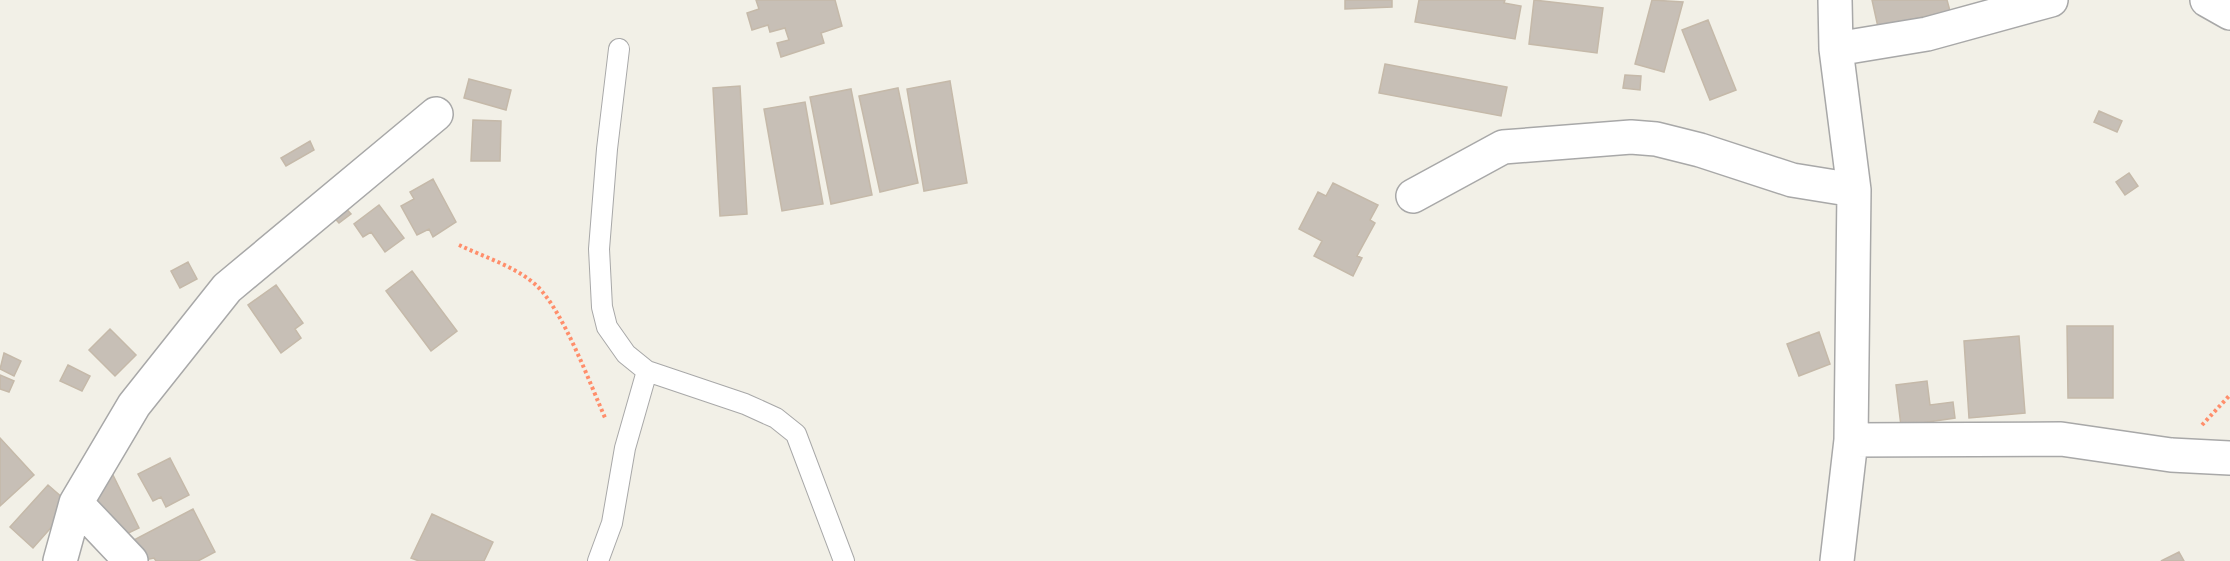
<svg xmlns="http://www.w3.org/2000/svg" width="2230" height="561" font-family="Barlow,sans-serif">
<rect width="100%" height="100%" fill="#f2f0e7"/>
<path fill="#c7bfb6" stroke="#c5b9a9" stroke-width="1.5" d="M 756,0 L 835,0 L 842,26 L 821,33 L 824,43 L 781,57 L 777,43 L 789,40 L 785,28 L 770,32 L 768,25 L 752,30 L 747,13 L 759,9 Z
M 1345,0 L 1392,0 L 1392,7 L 1345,9 Z
M 1419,0 L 1505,0 L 1504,3 L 1521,6 L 1515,39 L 1415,22 Z
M 1534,0 L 1603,8 L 1597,53 L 1529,44 Z
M 1652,0 L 1683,2 L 1664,72 L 1635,64 Z
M 1872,0 L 1947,0 L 1950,11 L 1878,27 Z
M 1708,20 L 1736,90 L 1710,100 L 1682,30 Z
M 1385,64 L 1507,87 L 1501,116 L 1379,93 Z
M 1625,75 L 1641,76 L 1640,90 L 1623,88 Z
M 469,79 L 511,90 L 506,110 L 464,98 Z
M 950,81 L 967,183 L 924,191 L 907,89 Z
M 740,86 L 747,214 L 720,216 L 713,88 Z
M 898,88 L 918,183 L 880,192 L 859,96 Z
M 851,89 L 872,195 L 831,204 L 810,97 Z
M 805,102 L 823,204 L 782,211 L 764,109 Z
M 2099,111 L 2122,121 L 2117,132 L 2094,122 Z
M 473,120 L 501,121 L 500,161 L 471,161 Z
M 310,141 L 314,150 L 286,166 L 281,158 Z
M 2129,173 L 2138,186 L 2125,195 L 2116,182 Z
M 433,179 L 456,222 L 433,237 L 429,229 L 417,235 L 401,206 L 414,199 L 410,192 Z
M 1333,183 L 1378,205 L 1370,220 L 1375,223 L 1357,256 L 1362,258 L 1353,276 L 1314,256 L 1322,241 L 1299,229 L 1318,192 L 1326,196 Z
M 341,203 L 351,214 L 339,223 L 329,212 Z
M 379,205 L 404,238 L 385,252 L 371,232 L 363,237 L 354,224 Z
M 188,262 L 197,279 L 180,288 L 171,271 Z
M 412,271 L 457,331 L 431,351 L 386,291 Z
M 276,285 L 303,323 L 295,329 L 301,338 L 281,353 L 248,305 Z
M 2067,326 L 2113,326 L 2113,398 L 2068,398 Z
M 110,329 L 136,355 L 115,376 L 89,350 Z
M 1819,332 L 1830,364 L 1799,376 L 1787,344 Z
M 2019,336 L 2025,413 L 1969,418 L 1964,341 Z
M 4,353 L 21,361 L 14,376 L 0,369 Z
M 68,365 L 90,376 L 82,391 L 60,381 Z
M 0,375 L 14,381 L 9,392 L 0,389 Z
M 1927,381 L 1930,405 L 1953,402 L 1955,418 L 1901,426 L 1896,385 Z
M 0,438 L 34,475 L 0,506 Z
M 170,458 L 189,495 L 166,507 L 161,497 L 153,501 L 138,474 Z
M 112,473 L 139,528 L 116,539 L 89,484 Z
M 48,485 L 71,505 L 33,548 L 10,527 Z
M 193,509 L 215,552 L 198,561 L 156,561 L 154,558 L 140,561 L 130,542 Z
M 432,514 L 493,542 L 484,561 L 419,561 L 411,558 Z
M 2179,552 L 2184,561 L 2161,561 Z"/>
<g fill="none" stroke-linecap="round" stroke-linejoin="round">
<defs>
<path id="service" d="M 619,49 L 607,149 L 599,249 L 602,307 L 607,327 L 626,354 L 647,371 L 745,404 L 776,418 L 796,434 L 844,561
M 598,561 L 612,523 L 625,448 L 647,371"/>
<path id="minor" d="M 1835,0 L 1836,49 L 1854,190 L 1851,440 L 1837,561
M 2207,0 L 2230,13
M 1836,49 L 1927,34 L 2051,0
M 1413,196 L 1503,147 L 1631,137 L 1656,139 L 1700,150 L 1792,180 L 1854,190
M 1851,440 L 2061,439 L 2171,455 L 2230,458
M 76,503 L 131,561
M 60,561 L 76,503 L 134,405 L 227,288 L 436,114"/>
</defs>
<use href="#service" stroke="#a8a8a8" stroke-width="22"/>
<use href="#minor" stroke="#a8a8a8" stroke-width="36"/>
<path stroke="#ff8e6b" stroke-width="4" stroke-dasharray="3 3" stroke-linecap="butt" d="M 459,245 C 484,257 517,267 537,286 C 564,312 590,384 606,420
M 2202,425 L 2230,395"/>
<use href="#service" stroke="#fff" stroke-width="20"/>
<use href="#minor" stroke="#fff" stroke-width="33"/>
</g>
</svg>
